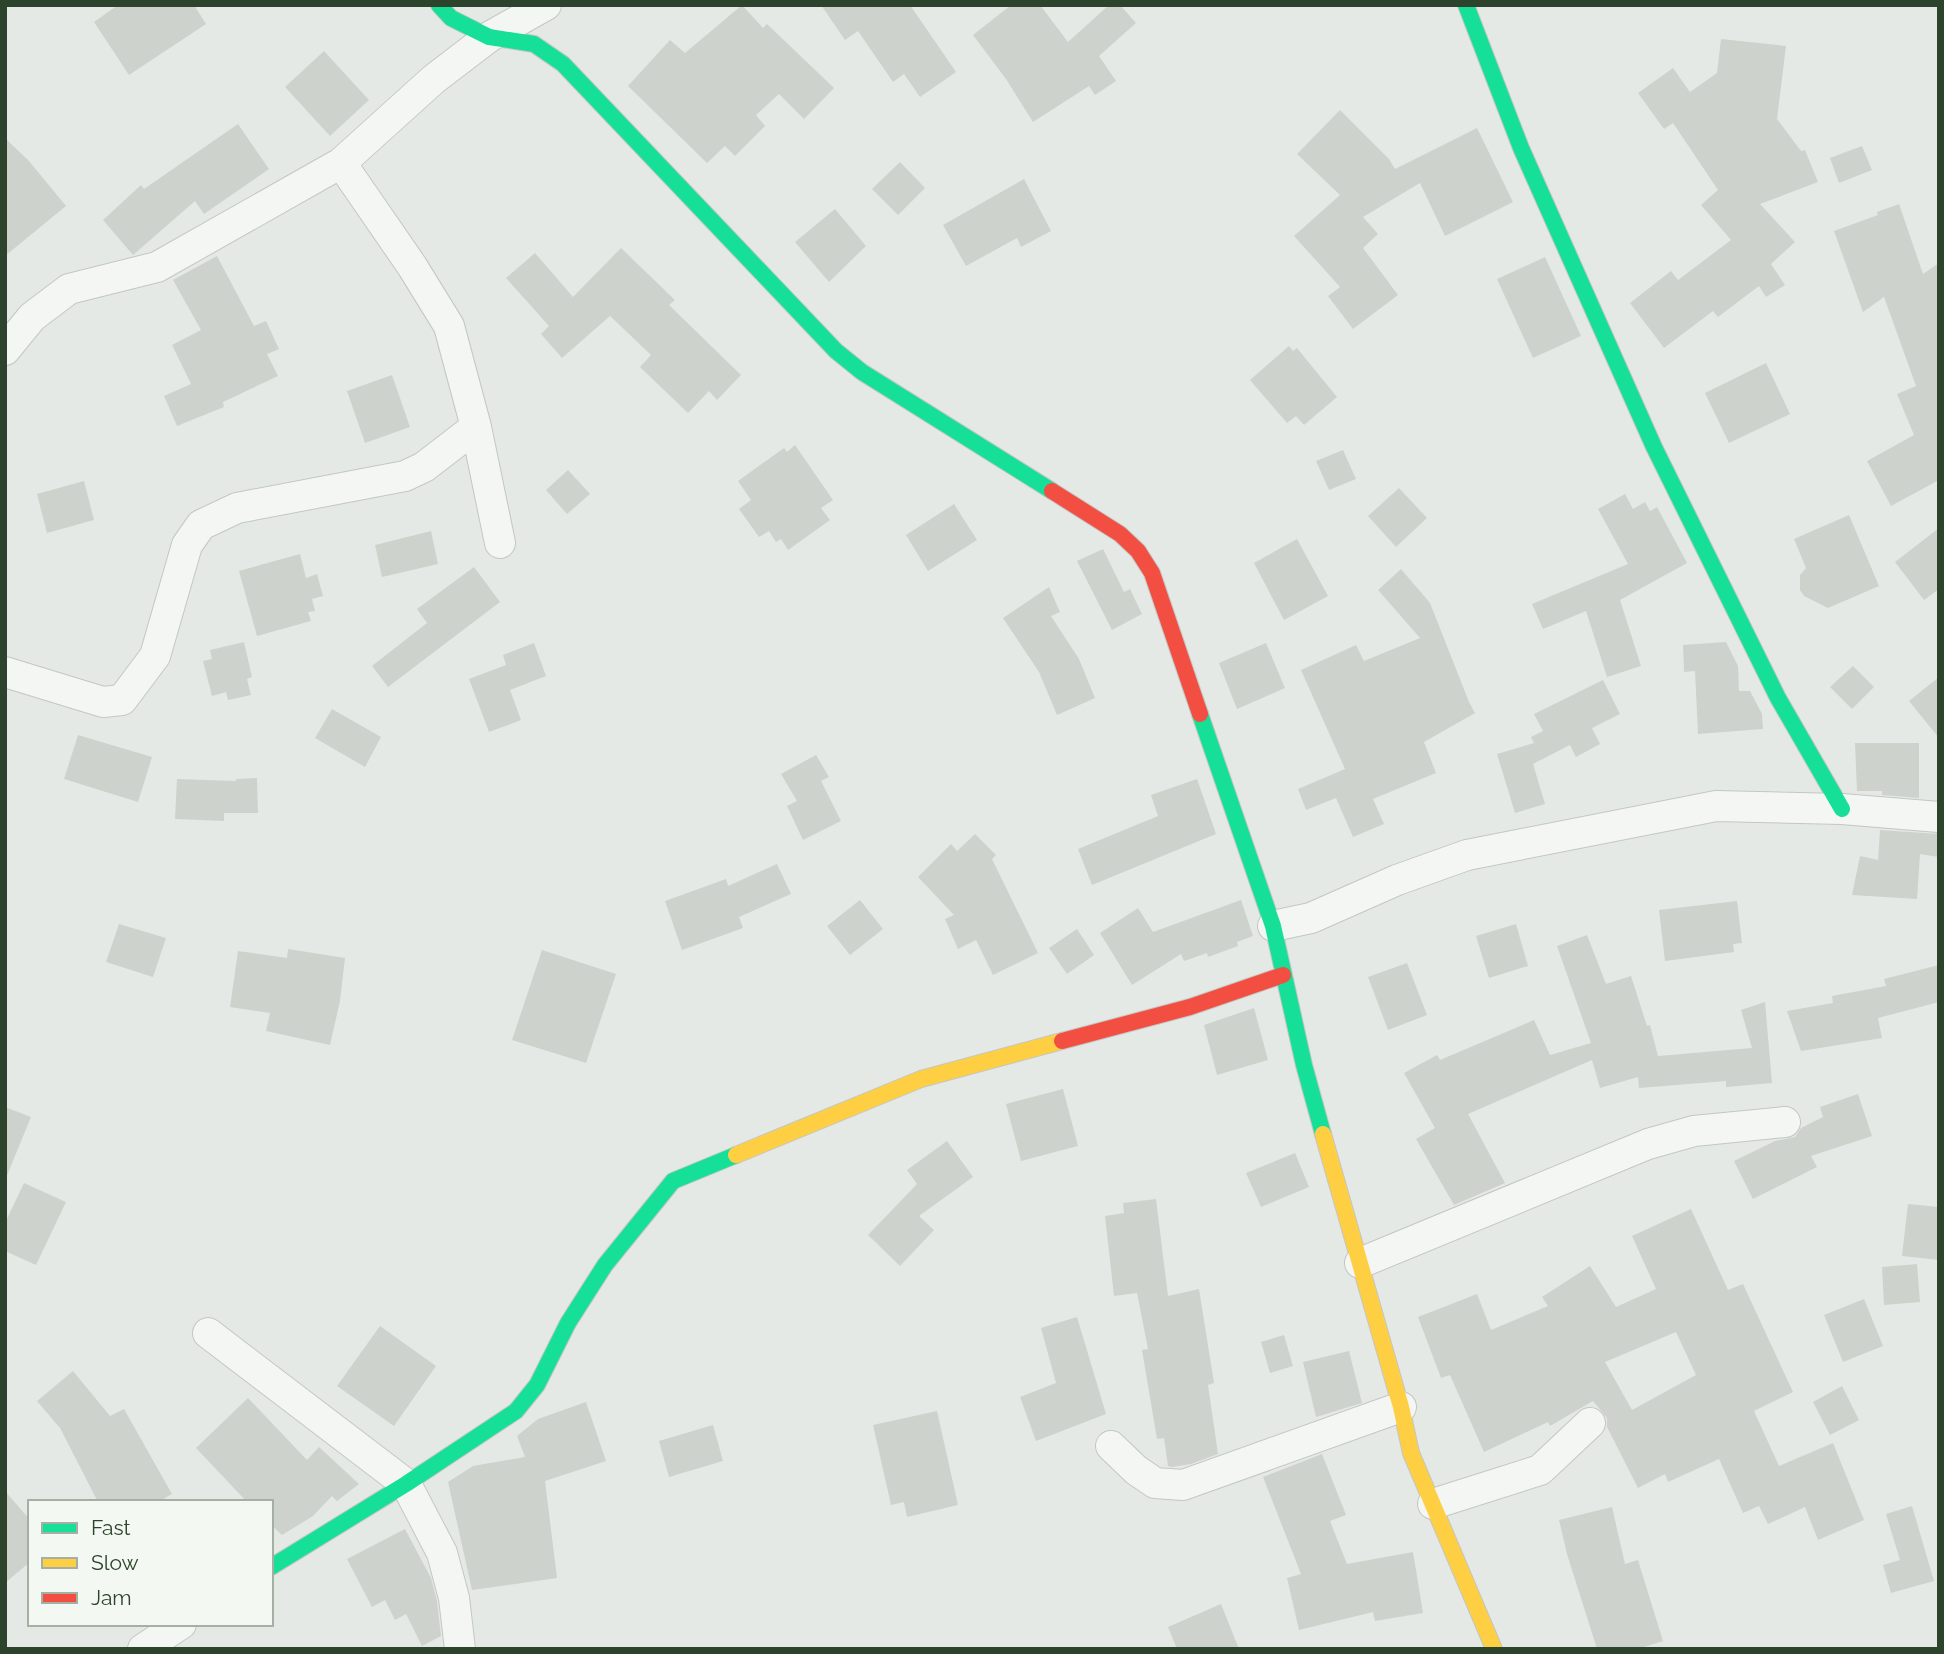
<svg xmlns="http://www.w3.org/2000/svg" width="1944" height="1654" font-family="Raleway,sans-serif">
<rect width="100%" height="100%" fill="#e5e9e5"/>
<path fill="#cdd2cd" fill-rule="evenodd" d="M 118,5 L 194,5 L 206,24 L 129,75 L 94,22 Z
M 742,5 L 763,28 L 767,24 L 834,88 L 804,119 L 779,94 L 756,115 L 765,126 L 735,156 L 725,146 L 707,163 L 628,86 L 670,40 L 685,53 Z
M 821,5 L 910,5 L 956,72 L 920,97 L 904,74 L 893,82 L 858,31 L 845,40 Z
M 1011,5 L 1040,5 L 1068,42 L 1109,5 L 1120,5 L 1136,23 L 1099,56 L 1116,81 L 1095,95 L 1089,86 L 1033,122 L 1006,79 L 973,35 Z
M 1721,39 L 1786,46 L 1777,119 L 1801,151 L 1805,150 L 1818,182 L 1760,204 L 1795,242 L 1771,264 L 1785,285 L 1766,297 L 1759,286 L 1718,317 L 1713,311 L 1664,348 L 1630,303 L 1671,271 L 1678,280 L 1731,240 L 1701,205 L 1718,190 L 1673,123 L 1664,129 L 1638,93 L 1673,68 L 1690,92 L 1717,73 Z
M 324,51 L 369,100 L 330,136 L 285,87 Z
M 1340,110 L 1389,159 L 1395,169 L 1477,128 L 1513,202 L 1445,236 L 1420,183 L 1363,217 L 1378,234 L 1363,248 L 1398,295 L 1353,329 L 1328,296 L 1340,287 L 1294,236 L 1340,195 L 1297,154 Z
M 238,124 L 269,169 L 204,214 L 195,201 L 133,255 L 103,220 L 141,185 L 144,189 Z
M 5,138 L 29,161 L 66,206 L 5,256 Z
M 1862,146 L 1872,170 L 1839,183 L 1830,158 Z
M 900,162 L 925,188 L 898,215 L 872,189 Z
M 1024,179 L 1051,231 L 1021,247 L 1017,238 L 966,266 L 943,225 Z
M 1899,204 L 1923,274 L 1939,263 L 1939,480 L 1891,506 L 1867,461 L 1914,435 L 1897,394 L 1916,386 L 1884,297 L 1863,312 L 1834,231 L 1878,215 L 1877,212 Z
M 835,209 L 866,246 L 829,282 L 795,242 Z
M 621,248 L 675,300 L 669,305 L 741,375 L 717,400 L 709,391 L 688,413 L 640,367 L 651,355 L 610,316 L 562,358 L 541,334 L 549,326 L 506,278 L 535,253 L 573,297 Z
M 217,256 L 254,326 L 266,321 L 279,349 L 267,354 L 278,376 L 223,402 L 224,407 L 177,426 L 164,396 L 191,384 L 172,345 L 201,330 L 173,280 Z
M 1545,257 L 1581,336 L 1533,358 L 1497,279 Z
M 1289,346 L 1293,351 L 1297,348 L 1337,397 L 1304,425 L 1296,416 L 1287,423 L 1250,380 Z
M 1766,363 L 1790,414 L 1729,443 L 1705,393 Z
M 392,375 L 410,427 L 365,443 L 347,391 Z
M 795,445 L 833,500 L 821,508 L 830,520 L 788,550 L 781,539 L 776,542 L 769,531 L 759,537 L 739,509 L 751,500 L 738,481 L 784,448 L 787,452 Z
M 1343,450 L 1356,479 L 1329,490 L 1316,461 Z
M 568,470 L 590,494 L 567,514 L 546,490 Z
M 84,481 L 94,520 L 47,533 L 37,494 Z
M 1399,488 L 1427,518 L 1396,547 L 1368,516 Z
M 1625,494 L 1633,509 L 1645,502 L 1650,511 L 1657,507 L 1687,563 L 1620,600 L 1641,666 L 1607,677 L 1586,611 L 1543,629 L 1532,604 L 1628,564 L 1598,509 Z
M 954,504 L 977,540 L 928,571 L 906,535 Z
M 1849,515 L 1879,586 L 1828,608 L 1804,596 L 1800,590 L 1800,575 L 1806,568 L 1794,539 Z
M 1939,528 L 1939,589 L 1924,600 L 1895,562 Z
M 431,531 L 438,564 L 382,577 L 375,545 Z
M 1297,539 L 1328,596 L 1284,620 L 1254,563 Z
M 1103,549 L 1124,592 L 1130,589 L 1142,614 L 1112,630 L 1077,561 Z
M 300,554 L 306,578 L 317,574 L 323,596 L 312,599 L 315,611 L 308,612 L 311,621 L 257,636 L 239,571 Z
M 474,567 L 500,602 L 388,687 L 372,666 L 427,623 L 417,609 Z
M 1401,569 L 1430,603 L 1469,702 L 1475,713 L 1424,742 L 1436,773 L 1373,799 L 1384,824 L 1353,837 L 1336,798 L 1306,810 L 1298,789 L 1345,769 L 1301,670 L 1356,645 L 1364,661 L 1420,638 L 1378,590 Z
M 1049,587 L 1060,612 L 1051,616 L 1079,659 L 1095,698 L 1057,715 L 1039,672 L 1003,618 Z
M 244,642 L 252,677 L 247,679 L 251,695 L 228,700 L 226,692 L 212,696 L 203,661 L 212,659 L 210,650 Z
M 1726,642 L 1738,666 L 1739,691 L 1750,691 L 1762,714 L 1763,729 L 1698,734 L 1695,671 L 1684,672 L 1683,645 Z
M 534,643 L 546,676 L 510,690 L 521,720 L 489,732 L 469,679 L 506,665 L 503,655 Z
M 1266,643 L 1285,688 L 1237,709 L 1219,663 Z
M 1853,666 L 1874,687 L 1852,709 L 1830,687 Z
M 1939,677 L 1939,738 L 1909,701 Z
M 1603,680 L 1620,714 L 1592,728 L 1600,744 L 1576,757 L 1570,745 L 1533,764 L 1545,804 L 1515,813 L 1497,754 L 1534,743 L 1531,737 L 1543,731 L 1534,714 Z
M 332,709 L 381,737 L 365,767 L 315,738 Z
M 78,735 L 152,757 L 138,802 L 64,779 Z
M 1855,743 L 1919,743 L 1919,798 L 1882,795 L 1882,791 L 1857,791 Z
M 816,755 L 829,777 L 821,781 L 841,821 L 803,840 L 787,806 L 797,801 L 781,774 Z
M 257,778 L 258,813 L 224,813 L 224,821 L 175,819 L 177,779 L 236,781 L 236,779 Z
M 1197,779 L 1216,834 L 1092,885 L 1078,849 L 1158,816 L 1151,795 Z
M 1880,830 L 1939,834 L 1939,857 L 1920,854 L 1917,899 L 1852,895 L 1860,856 L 1878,860 Z
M 975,834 L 996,855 L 992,859 L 1038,953 L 993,975 L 976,940 L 958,949 L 945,919 L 954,915 L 918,877 L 951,844 L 957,851 Z
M 777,864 L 791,894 L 739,917 L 743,928 L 682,950 L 665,901 L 726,879 L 728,886 Z
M 860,900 L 883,929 L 850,955 L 827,926 Z
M 1241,900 L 1253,936 L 1237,942 L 1238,946 L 1208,957 L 1207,953 L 1184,961 L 1181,954 L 1132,985 L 1100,933 L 1138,908 L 1153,932 Z
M 1737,901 L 1742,943 L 1733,944 L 1734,952 L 1665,961 L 1659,910 Z
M 119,924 L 166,938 L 153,977 L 106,962 Z
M 1516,924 L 1528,966 L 1489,978 L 1476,936 Z
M 1077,929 L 1094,955 L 1067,974 L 1049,948 Z
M 1587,935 L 1606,984 L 1631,976 L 1647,1026 L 1650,1025 L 1658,1056 L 1752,1048 L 1741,1010 L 1765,1002 L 1772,1083 L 1726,1087 L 1726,1081 L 1639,1088 L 1638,1077 L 1600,1088 L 1592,1060 L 1468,1114 L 1505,1183 L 1454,1205 L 1416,1139 L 1435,1128 L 1404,1073 L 1437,1055 L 1440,1060 L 1534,1020 L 1550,1055 L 1591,1043 L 1557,946 Z
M 288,949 L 345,958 L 340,1001 L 330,1045 L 266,1031 L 270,1013 L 230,1007 L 238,951 L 287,958 Z
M 542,950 L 616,974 L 586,1063 L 512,1040 Z
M 1407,963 L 1427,1015 L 1388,1030 L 1368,977 Z
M 1939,965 L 1939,1002 L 1878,1018 L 1882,1038 L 1801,1051 L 1787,1011 L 1833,1003 L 1832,996 L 1886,986 L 1884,979 Z
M 1254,1008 L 1268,1060 L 1217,1075 L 1204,1025 Z
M 1063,1089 L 1078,1146 L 1021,1161 L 1006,1104 Z
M 1858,1094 L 1872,1136 L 1811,1156 L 1817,1167 L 1753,1199 L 1734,1161 L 1775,1141 L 1795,1137 L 1801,1128 L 1823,1117 L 1820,1107 Z
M 5,1107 L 31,1117 L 6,1178 L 5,1178 Z
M 947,1141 L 973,1177 L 919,1216 L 934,1230 L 900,1266 L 868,1235 L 917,1184 L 907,1170 Z
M 1295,1153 L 1309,1187 L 1261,1207 L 1246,1173 Z
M 24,1183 L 66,1202 L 36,1265 L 5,1251 L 5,1223 Z
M 1156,1199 L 1168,1296 L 1199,1289 L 1214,1383 L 1208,1385 L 1218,1454 L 1191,1464 L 1172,1467 L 1168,1466 L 1164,1438 L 1157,1439 L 1142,1350 L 1148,1349 L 1137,1293 L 1114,1296 L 1105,1216 L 1124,1213 L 1123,1203 Z
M 1908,1204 L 1939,1207 L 1939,1260 L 1902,1256 Z
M 1691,1209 L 1728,1290 L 1743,1284 L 1793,1392 L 1754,1411 L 1779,1466 L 1833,1443 L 1864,1520 L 1818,1540 L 1805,1507 L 1768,1524 L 1759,1506 L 1743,1513 L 1719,1459 L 1668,1482 L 1665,1474 L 1638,1488 L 1607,1427 L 1607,1418 L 1593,1401 L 1550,1426 L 1548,1422 L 1484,1452 L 1450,1375 L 1441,1378 L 1418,1317 L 1477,1294 L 1491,1330 L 1548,1306 L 1542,1297 L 1590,1266 L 1616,1307 L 1656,1289 L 1632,1236 ZM 1676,1332 L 1696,1375 L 1632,1410 L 1605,1362 Z
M 1917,1264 L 1920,1302 L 1884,1305 L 1882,1267 Z
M 1864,1299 L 1883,1346 L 1843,1362 L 1824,1315 Z
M 1077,1317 L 1106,1414 L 1036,1441 L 1020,1397 L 1056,1383 L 1041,1328 Z
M 380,1326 L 436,1366 L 394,1426 L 337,1386 Z
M 1284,1335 L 1293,1366 L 1270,1373 L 1261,1342 Z
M 1349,1351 L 1362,1403 L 1316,1417 L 1303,1362 Z
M 73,1371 L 110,1416 L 124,1409 L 172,1494 L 158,1502 L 98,1502 L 60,1428 L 37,1401 Z
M 1842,1386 L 1859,1420 L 1830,1435 L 1813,1402 Z
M 248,1398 L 307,1460 L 319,1447 L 359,1484 L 337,1501 L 332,1496 L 313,1516 L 282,1535 L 271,1525 L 271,1502 L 247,1502 L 196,1448 Z
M 586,1402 L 606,1461 L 545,1481 L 557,1578 L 472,1590 L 448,1482 L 473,1466 L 525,1457 L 517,1436 L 538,1419 Z
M 937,1411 L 958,1505 L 907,1517 L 904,1502 L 891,1505 L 873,1425 Z
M 713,1425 L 723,1461 L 669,1477 L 659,1441 Z
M 1322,1454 L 1346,1515 L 1330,1521 L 1347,1564 L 1413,1552 L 1423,1613 L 1375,1621 L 1373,1612 L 1299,1630 L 1287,1578 L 1301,1574 L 1263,1477 Z
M 5,1491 L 30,1520 L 30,1562 L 5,1583 Z
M 1912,1506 L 1934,1581 L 1891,1593 L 1883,1565 L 1900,1560 L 1886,1514 Z
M 1612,1507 L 1625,1564 L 1638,1560 L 1663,1641 L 1638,1649 L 1597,1649 L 1567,1554 L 1559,1520 Z
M 405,1529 L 431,1578 L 437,1601 L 441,1636 L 422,1646 L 406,1614 L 395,1620 L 385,1600 L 372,1607 L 347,1559 Z
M 1221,1604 L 1239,1649 L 1177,1649 L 1168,1627 Z"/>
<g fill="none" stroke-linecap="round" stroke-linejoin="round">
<defs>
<path id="street" d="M 341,163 L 412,266 L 449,326 L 476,427 L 500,543
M 5,350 L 32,317 L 69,289 L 157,267 L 341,163 L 434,79 L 489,37 L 546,5
M 5,672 L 103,702 L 122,700 L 155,656 L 187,545 L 201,525 L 237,508 L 405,476 L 424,467 L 476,427
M 1273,926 L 1311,918 L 1397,880 L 1467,855 L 1716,806 L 1842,809 L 1939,817
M 1360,1263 L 1648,1144 L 1694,1131 L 1785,1122
M 208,1333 L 406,1484 L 442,1553 L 454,1598 L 460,1649
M 1111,1446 L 1136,1470 L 1155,1483 L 1183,1485 L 1401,1407
M 1433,1504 L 1540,1470 L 1590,1423
M 143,1649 L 181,1624"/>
<path id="fast" d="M 439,5 L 451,18 L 489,37 L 534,44 L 563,64 L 836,351 L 862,372 L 1052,491
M 1466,5 L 1521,148 L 1654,447 L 1778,698 L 1842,809
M 1200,714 L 1273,926 L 1304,1065 L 1323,1134
M 271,1567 L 406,1484 L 516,1411 L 537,1385 L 568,1323 L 605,1265 L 673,1181 L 736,1155"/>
<path id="slow" d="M 1323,1134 L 1401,1407 L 1411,1453 L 1494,1649
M 736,1155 L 921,1079 L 1062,1041"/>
<path id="jam" d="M 1052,491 L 1120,534 L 1138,551 L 1152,573 L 1200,714
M 1062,1041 L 1190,1007 L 1283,975"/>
</defs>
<use href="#street" stroke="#c3c7c3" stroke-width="32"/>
<use href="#fast" stroke="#c3c7c3" stroke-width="18"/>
<use href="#slow" stroke="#c3c7c3" stroke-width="18"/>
<use href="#jam" stroke="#c3c7c3" stroke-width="18"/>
<use href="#street" stroke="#f4f6f4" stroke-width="30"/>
<use href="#fast" stroke="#16e098" stroke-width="16"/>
<use href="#slow" stroke="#ffcf43" stroke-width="16"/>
<use href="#jam" stroke="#f24e42" stroke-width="16"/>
</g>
<rect width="1944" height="1654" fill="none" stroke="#2c442b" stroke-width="14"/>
<rect x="28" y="1500" width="245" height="126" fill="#f4f8f3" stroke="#a4b0a3" stroke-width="2"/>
<rect x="42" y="1523" width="35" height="10" fill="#16e098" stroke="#a4b0a3" stroke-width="2"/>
<text x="91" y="1535" font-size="21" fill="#2c442b">Fast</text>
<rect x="42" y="1558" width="35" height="10" fill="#ffcf43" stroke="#a4b0a3" stroke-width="2"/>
<text x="91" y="1570" font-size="21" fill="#2c442b">Slow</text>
<rect x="42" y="1593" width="35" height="10" fill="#f24e42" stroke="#a4b0a3" stroke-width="2"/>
<text x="91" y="1605" font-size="21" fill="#2c442b">Jam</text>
</svg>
